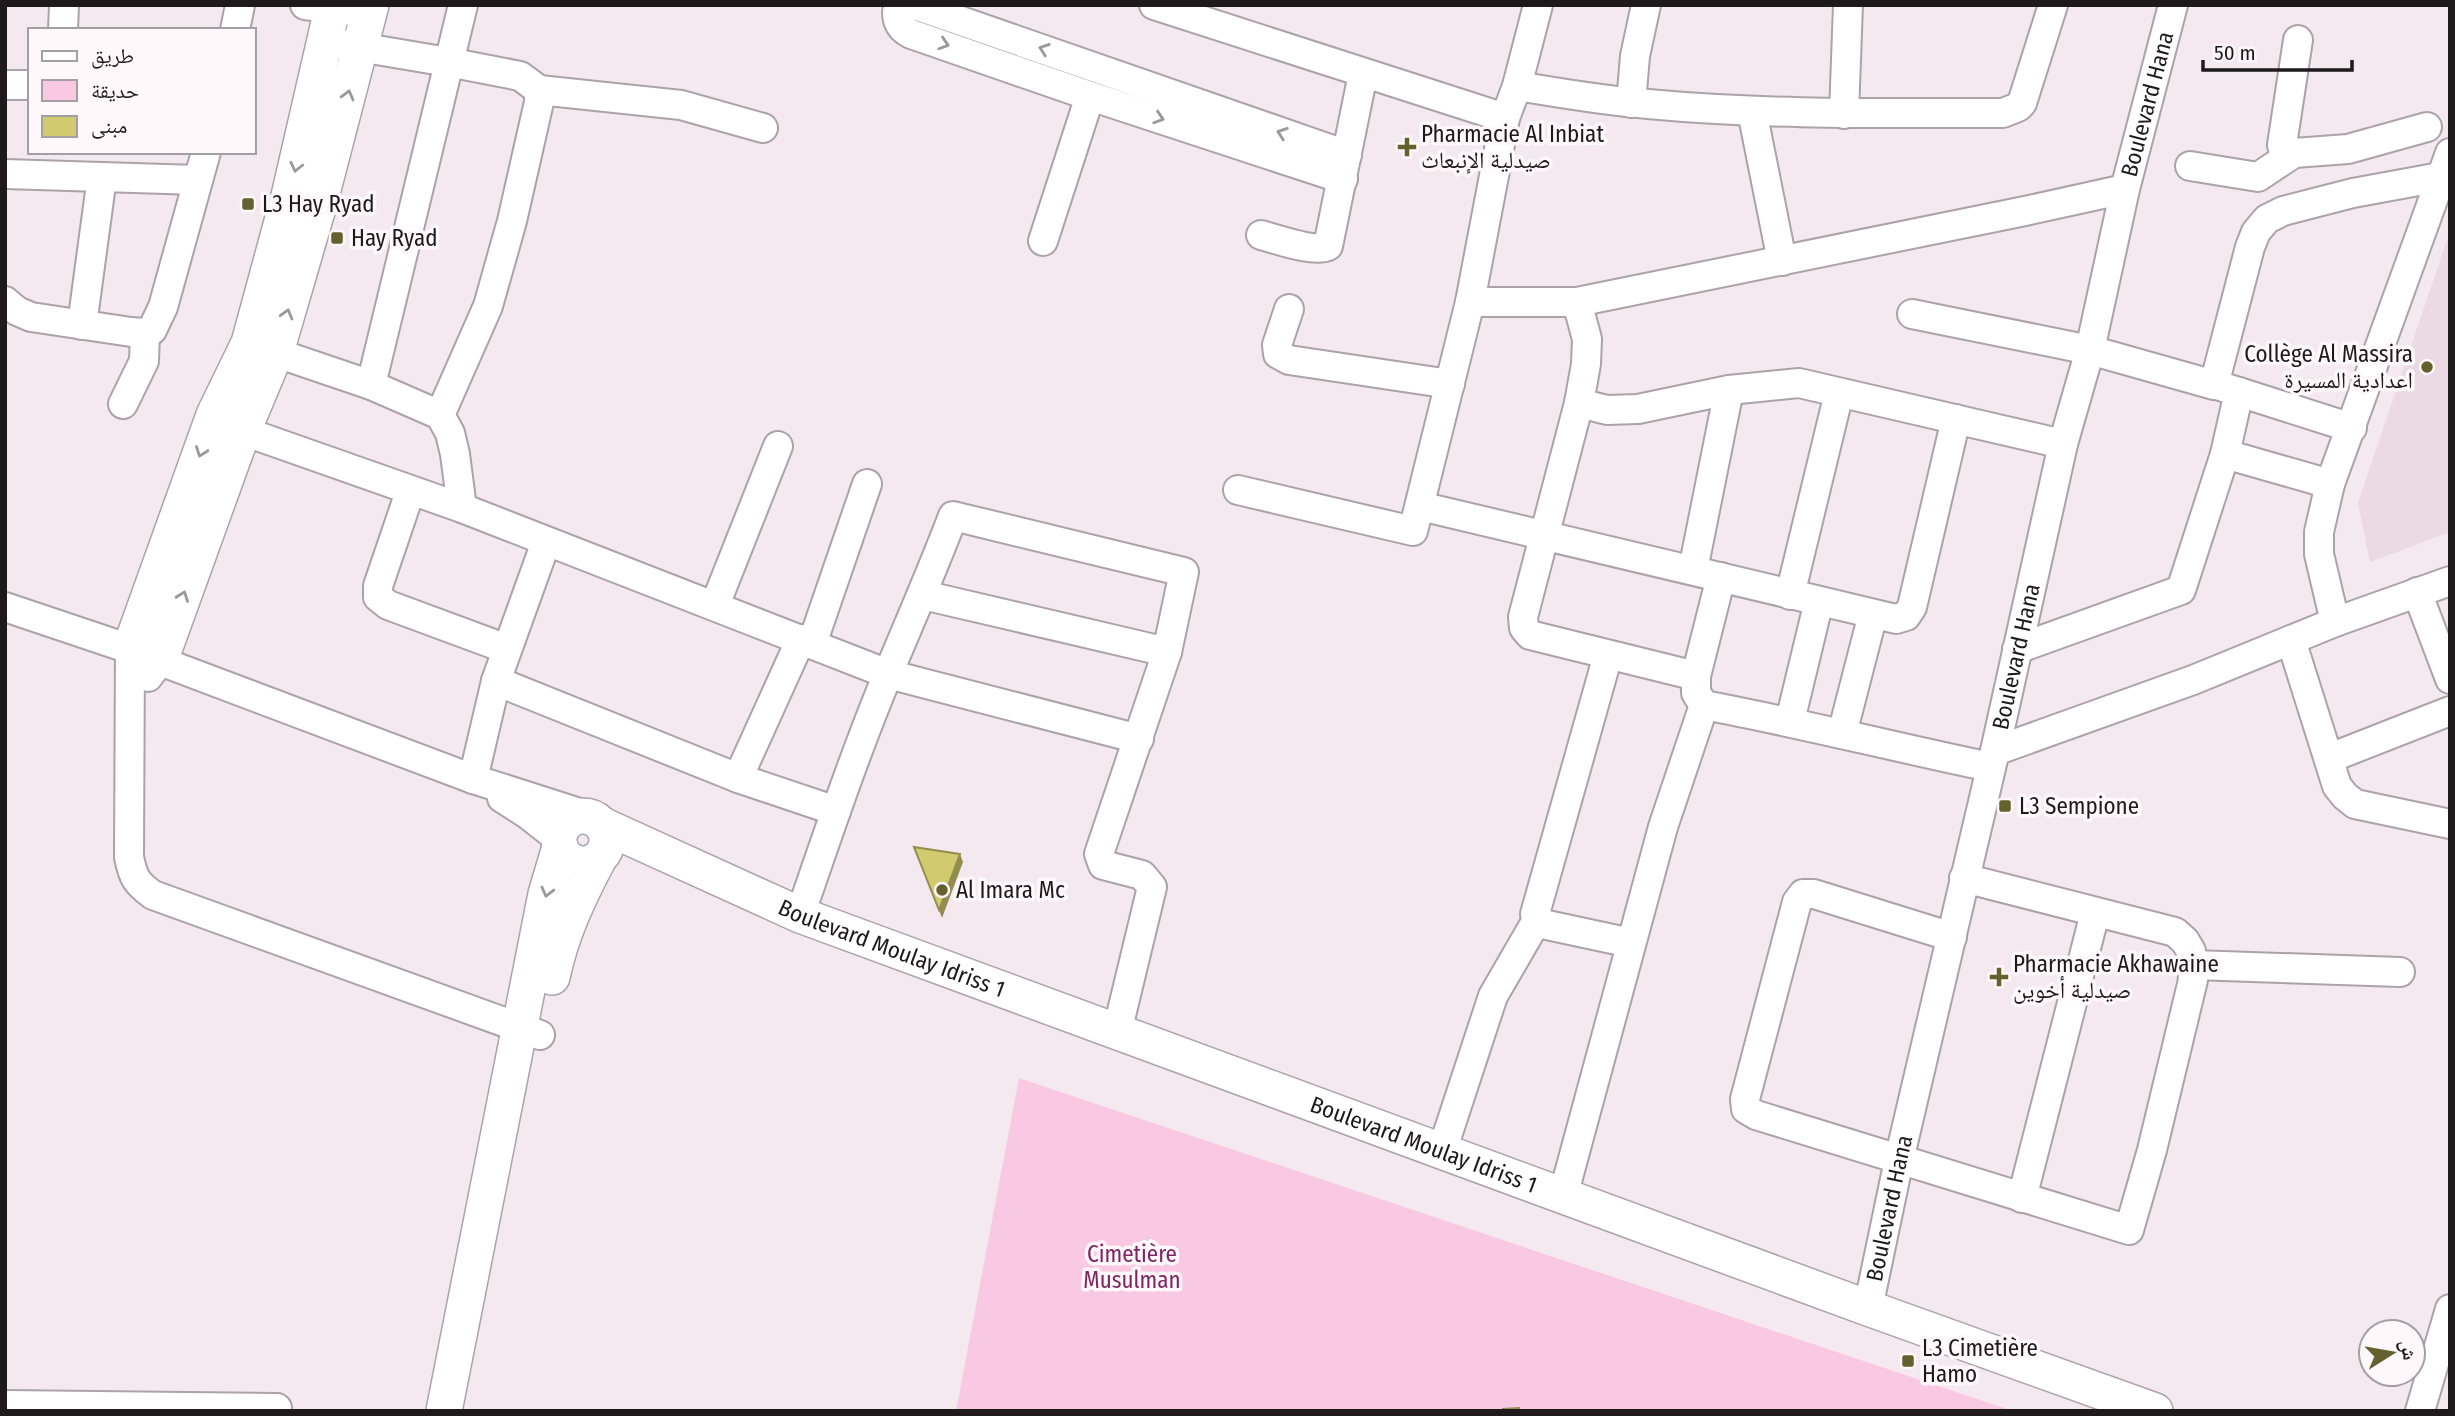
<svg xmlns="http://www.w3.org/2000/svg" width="2455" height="1416" font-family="'Fira Sans Condensed','Noto Naskh Arabic',sans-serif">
<rect width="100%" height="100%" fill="#f4e9ef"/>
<path fill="#ebd9e3" d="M 2450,231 L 2450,532 L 2370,562 L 2358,503 Z"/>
<path fill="#f9c9e4" d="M 1019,1078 L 2013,1411 L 956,1411 Z"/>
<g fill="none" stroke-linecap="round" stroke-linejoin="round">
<defs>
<g id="minor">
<path d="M 305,5 L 369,13"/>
<path d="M 902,5 L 897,12 C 897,23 901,29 911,34 L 1090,96 L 1343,179"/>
<path d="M 915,5 L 1347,155"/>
<path d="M 1154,5 L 1505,118"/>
<path d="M 63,30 L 64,5"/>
<path d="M 235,30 L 240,5"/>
<path d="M 2298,40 L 2282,145 L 2294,153 L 2348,149 L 2427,127"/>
<path d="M 341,44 L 448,62 L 520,76 L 539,90 L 539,102 L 512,221 L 488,306 L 440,415"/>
<path d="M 5,85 L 30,85"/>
<path d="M 1517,86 C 1560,93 1604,101 1648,104 C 1766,115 1885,113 2003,113 L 2018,107 L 2022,103 L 2053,5"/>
<path d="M 539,90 L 681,105 L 763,128"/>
<path d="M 1631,103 L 1635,56 L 1646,5"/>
<path d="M 1752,111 L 1782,261"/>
<path d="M 1844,114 L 1848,5"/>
<path d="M 2190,166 L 2258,177 L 2294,153"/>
<path d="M 5,174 L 198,180"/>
<path d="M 1261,235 C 1276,239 1315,253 1328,246 L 1363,74"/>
<path d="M 1043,241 L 1090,96"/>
<path d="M 5,301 L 17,311 L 31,317 L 131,332 L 145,333 L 152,330 L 163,307 L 206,152"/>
<path d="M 1470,302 L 1577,302 L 2025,211 L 2125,189"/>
<path d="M 1577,302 L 1587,339 L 1586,364 L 1579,403 L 1523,617 L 1524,628 L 1530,635 L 1696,676 L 1696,693 L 1704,705 C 1800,723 1894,747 1990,767"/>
<path d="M 1289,309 L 1277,345 L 1278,354 L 1289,360 L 1450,384"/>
<path d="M 1912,314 L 2090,350 L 2214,385 L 2250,247 L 2256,232 L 2267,219 L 2283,211 L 2353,193 L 2440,177"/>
<path d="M 82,325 L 102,177"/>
<path d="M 256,346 L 371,385 L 440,415 L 450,433 L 455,454 L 462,508"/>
<path d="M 371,385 L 463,5"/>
<path d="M 2220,386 L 2352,428"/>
<path d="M 1579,403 L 1607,410 L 1638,409 L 1729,390 L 1799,383 L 2063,444"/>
<path d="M 123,404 L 144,361 L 145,333"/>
<path d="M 226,421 L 243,431 L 462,508 L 888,674 L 1139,739"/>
<path d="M 2225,454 L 2330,484"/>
<path d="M 1238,490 L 1413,531 L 1470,302 L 1505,118 L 1517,86 L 1538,5"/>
<path d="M 410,492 L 378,586 L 378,597 L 388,605 L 507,649"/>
<path d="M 1420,506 L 1896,619 L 1906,616 L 1912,607 L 1956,419"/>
<path d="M 1693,570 L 1729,390"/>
<path d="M 2417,592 L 2450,679"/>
<path d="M 923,595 L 1167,652"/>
<path d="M 1790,595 L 1839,393"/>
<path d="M 715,605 L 778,446"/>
<path d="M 5,607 L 130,649 L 129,857 C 133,877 136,883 153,895 L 540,1035"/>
<path d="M 2335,622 L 2319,554 L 2319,532 L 2330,484 L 2450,153"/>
<path d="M 2291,640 L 2337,786 L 2345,796 L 2355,804 L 2450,824"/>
<path d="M 812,644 L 867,484"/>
<path d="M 2017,649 L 2181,590 L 2225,454 L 2239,392"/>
<path d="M 1608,655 L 1535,914 L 1537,920 L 1547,925 L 1631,943"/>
<path d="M 1696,676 L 1721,577"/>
<path d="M 148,677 L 160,661 L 473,779 L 589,816"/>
<path d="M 496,681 L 738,778 L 836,811"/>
<path d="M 1790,721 L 1819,601"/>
<path d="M 1842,734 L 1873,614"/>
<path d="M 1995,751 L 2193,680 L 2335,622 L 2450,581"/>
<path d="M 2330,758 L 2450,711"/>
<path d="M 738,778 L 801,639"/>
<path d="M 473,779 L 496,681 L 546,542"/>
<path d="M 502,798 L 527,814 L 559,839"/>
<path d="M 800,915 C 828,834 855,753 888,674 C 910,621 933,569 953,516 L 1184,572 L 1167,652 L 1099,854 L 1103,865 L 1142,875 L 1152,887 L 1117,1032"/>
<path d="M 1952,937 L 1814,894 L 1803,894 L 1797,902 L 1745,1099 L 1746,1109 L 1756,1115 L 2129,1230 L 2152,1150 L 2193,980 L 2191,951 L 2185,941 L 2175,932 L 1964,878"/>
<path d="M 2194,965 L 2400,972"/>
<path d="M 1442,1151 L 1493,996 L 1537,920"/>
<path d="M 1563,1196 L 1663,827 L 1704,705"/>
<path d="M 2022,1198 L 2095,913"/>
<path id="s1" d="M 1868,1308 L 1899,1160 L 1995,751 L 2063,444 L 2090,350 L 2125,189 L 2173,5"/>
<path d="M 5,1405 L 277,1408 L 277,1411"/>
<path d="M 2420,1411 L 2450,1309"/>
</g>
<g id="major">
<path d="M 333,5 L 289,196 L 249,343 L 214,415 L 130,649 L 160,661 L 243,431 L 276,352 L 320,201 L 371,5"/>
<circle cx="583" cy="840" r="24"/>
<path id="s2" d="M 602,825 L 800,915 L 1868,1308 L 2155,1411"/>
<path d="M 552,977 C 561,934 578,898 598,860"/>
<path d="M 444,1411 L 546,894 L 560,847"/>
</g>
</defs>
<use href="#minor" stroke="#aca2a7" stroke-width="32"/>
<use href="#major" stroke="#aca2a7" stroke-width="38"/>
<use href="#minor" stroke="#fff" stroke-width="28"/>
<use href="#major" stroke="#fff" stroke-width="35"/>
</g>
<path fill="#928d4e" d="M 960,854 L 963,862 L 942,918 L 939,910 Z"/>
<path fill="#d1ca6f" stroke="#928d4e" stroke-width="2" d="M 914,847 L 960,854 L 939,910 Z
M 1519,1408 L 1519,1411 L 1503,1411 L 1503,1409 Z"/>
<defs><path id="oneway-chevron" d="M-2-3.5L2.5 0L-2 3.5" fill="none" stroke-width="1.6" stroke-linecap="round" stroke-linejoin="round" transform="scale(1.75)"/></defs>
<g stroke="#9a9899">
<use href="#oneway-chevron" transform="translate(944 44) rotate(18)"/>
<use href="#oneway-chevron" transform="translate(1044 49) rotate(-161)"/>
<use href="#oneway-chevron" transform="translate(348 95) rotate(-75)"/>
<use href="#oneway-chevron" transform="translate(1159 118) rotate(18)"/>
<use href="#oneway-chevron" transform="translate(1282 133) rotate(-161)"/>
<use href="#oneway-chevron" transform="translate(296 167) rotate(103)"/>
<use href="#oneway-chevron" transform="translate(287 314) rotate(-74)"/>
<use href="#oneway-chevron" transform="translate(201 452) rotate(110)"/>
<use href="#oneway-chevron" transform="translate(183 596) rotate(-70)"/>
<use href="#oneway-chevron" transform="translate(547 892) rotate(104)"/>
</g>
<g fill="#65612e" stroke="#fef8fb" stroke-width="2.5">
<path d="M1403.5 136.5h7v7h7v7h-7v7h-7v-7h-7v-7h7z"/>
<rect x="241" y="197" width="14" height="14" rx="3.5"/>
<rect x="330" y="231" width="14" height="14" rx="3.5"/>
<circle cx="2427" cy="367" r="7"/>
<rect x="1998" y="799" width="14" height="14" rx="3.5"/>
<circle cx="942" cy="890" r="7"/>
<path d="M1995.5 966.5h7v7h7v7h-7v7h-7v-7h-7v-7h7z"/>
<rect x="1901" y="1354" width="14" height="14" rx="3.5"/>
</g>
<g text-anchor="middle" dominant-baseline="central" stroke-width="7" stroke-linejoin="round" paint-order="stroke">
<g font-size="23" fill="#1e1a1c" stroke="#fef8fb">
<text stroke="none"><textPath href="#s1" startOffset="1236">Boulevard Hana</textPath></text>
<text stroke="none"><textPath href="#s1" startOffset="668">Boulevard Hana</textPath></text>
<text stroke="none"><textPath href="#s2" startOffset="315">Boulevard Moulay Idriss 1</textPath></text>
<text stroke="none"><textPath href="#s2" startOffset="882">Boulevard Moulay Idriss 1</textPath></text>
<text stroke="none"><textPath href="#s1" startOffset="102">Boulevard Hana</textPath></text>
</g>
<g font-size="23" fill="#1e1a1c" stroke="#fef8fb" text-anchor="start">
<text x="1421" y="134">Pharmacie Al Inbiat<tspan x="1421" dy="26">صيدلية الإنبعاث</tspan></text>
<text x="262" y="204">L3 Hay Ryad</text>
<text x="351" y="238">Hay Ryad</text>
<text x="2413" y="354" text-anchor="end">Collège Al Massira<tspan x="2413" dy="26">اعدادية المسيرة</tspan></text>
<text x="2019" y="806">L3 Sempione</text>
<text x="956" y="890">Al Imara Mc</text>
<text x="2013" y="964">Pharmacie Akhawaine<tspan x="2013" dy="26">صيدلية أخوين</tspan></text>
<text x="1922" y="1348">L3 Cimetière<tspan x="1922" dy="26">Hamo</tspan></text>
</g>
<g font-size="23" fill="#812462" stroke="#fef8fb">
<text x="1132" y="1254">Cimetière<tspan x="1132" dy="26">Musulman</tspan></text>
</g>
</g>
<rect width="2455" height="1416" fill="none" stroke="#1e1a1c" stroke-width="14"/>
<rect x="28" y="28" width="228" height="126" fill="#fef8fb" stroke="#a49fa2" stroke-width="2"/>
<rect x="42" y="51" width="35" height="10" fill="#ffffff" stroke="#a49fa2" stroke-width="2"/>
<text x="91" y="63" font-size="21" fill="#1e1a1c">طريق</text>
<rect x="42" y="80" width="35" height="21" fill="#f9c9e4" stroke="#a49fa2" stroke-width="2"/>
<text x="91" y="98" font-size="21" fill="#1e1a1c">حديقة</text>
<rect x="42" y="116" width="35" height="21" fill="#d1ca6f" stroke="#a49fa2" stroke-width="2"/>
<text x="91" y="133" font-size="21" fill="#1e1a1c">مبنى</text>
<g transform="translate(2392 1353) rotate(79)"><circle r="33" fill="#fef8fb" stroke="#a49fa2" stroke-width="2"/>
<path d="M0-5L12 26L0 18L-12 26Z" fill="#65612e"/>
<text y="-10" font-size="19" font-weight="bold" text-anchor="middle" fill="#1e1a1c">ش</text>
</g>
<path d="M2203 60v10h149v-10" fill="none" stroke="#1e1a1c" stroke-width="3.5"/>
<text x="2214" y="60" font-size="21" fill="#1e1a1c" stroke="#fef8fb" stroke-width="5" paint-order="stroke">50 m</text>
</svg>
